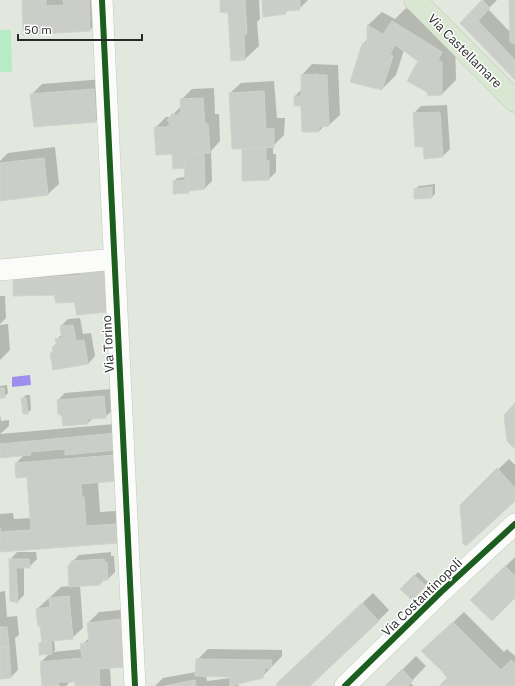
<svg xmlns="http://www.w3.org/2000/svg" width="515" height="686" font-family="'IBM Plex Sans',sans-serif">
<rect width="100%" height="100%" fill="#e3e8de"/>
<path fill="#b5ebc5" d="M 0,30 L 11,30 L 12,72 L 0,72 Z"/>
<path fill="#9f8eed" d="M 30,375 L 31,385 L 12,387 L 12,377 Z"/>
<path fill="#0003" fill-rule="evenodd" d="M 23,0 L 103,0 L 104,16 L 90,30 L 24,33 Z
M 221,0 L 259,0 L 260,19 L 257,22 L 259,46 L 245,59 L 229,12 Z
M 263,0 L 308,0 L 299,9 L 289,9 L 285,13 Z
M 484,0 L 497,0 L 488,9 L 511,33 L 510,0 L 515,0 L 515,78 L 461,23 Z
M 406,8 L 455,38 L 456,80 L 442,94 L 419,60 L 404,50 L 396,75 L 382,89 L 362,44 L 368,39 L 368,25 L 382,12 L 395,19 Z
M 312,64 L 338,65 L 340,115 L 329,125 L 324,126 L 319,131 L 302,105 L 295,96 L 302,89 L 302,75 Z
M 104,79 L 106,110 L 96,121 L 31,95 L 42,84 Z
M 274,81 L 277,118 L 285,118 L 284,135 L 273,146 L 273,154 L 276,154 L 276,172 L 269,179 L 243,180 L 243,148 L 230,93 L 241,83 Z
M 214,88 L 215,114 L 219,114 L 220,141 L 211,151 L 212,181 L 205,188 L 191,189 L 189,192 L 174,182 L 177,178 L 186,177 L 185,167 L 174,168 L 173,153 L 155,128 L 166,117 L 171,117 L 181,106 L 181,100 L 192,89 Z
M 447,105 L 450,149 L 443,156 L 414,113 L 421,106 Z
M 55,147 L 59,184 L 48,194 L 0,189 L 0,161 L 8,153 Z
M 435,184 L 435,194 L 432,197 L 415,189 L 419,186 Z
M 88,265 L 75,301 L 14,280 L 24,269 Z
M 0,296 L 5,296 L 6,318 L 0,324 Z
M 80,318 L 83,334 L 91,333 L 95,356 L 88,364 L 51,353 L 53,351 L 53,347 L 57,343 L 57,339 L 62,334 L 61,326 L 68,319 Z
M 8,324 L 10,350 L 0,360 L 0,325 Z
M 7,385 L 8,393 L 4,397 L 0,397 L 0,386 Z
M 111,389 L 113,410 L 105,417 L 93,418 L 88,423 L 63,415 L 58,400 L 65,393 Z
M 26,395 L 30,395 L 31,410 L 27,413 L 22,399 Z
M 0,414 L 1,421 L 9,420 L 9,426 L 0,434 L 126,423 L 127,438 L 98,482 L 100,512 L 130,510 L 118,542 L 0,551 L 0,514 L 13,513 L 14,519 L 31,518 L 28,476 L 16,463 L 25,454 L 0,457 Z
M 509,459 L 515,465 L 515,499 L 472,494 Z
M 17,552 L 36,552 L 37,559 L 29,567 L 24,567 L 24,595 L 17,602 L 10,560 Z
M 111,552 L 111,556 L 114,556 L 115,572 L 108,579 L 104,580 L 100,584 L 80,585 L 83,628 L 72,638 L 54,640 L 55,650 L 53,652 L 82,649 L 82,645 L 90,637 L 88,623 L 99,612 L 131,609 L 110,667 L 111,686 L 76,686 L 76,681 L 69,681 L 69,683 L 66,686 L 36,686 L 43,686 L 41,662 L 50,653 L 40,643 L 43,641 L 37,609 L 61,587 L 70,586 L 69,565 L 79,555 Z
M 515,557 L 515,597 L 471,600 Z
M 418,572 L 428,582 L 412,599 L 402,589 Z
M 5,591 L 7,617 L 17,616 L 19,635 L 15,638 L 18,670 L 11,677 L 0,678 L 0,592 Z
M 373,593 L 389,610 L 378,621 L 309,686 L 279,686 L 288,674 Z
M 464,612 L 504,652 L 507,649 L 515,656 L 515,686 L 439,686 L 448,678 L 433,641 Z
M 208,649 L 282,650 L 282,656 L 262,677 L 238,683 L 239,686 L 155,686 L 163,678 L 196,672 L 197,660 ZM 206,675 L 231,676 L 231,678 L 207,681 Z
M 416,656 L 426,666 L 410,683 L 414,686 L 386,686 Z"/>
<path fill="#cbcec8" stroke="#ced3cb" d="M 22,0 L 46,0 L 46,6 L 64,5 L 63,0 L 89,0 L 90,31 L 23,35 Z
M 220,0 L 245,0 L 247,33 L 244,35 L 245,60 L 231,61 L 228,13 L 220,12 Z
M 262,0 L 300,0 L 300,10 L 286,11 L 286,14 L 263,17 Z
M 482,0 L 490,8 L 478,21 L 515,60 L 515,80 L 460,23 Z
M 509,0 L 515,0 L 515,44 L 510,42 Z
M 392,21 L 442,52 L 438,60 L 442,62 L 442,95 L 428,96 L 427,92 L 407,81 L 418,61 L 395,45 L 390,54 L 393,56 L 382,90 L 350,82 L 362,44 L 367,42 L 367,25 L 383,34 Z
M 318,74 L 318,75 L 327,75 L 329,126 L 319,127 L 319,132 L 302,132 L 301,106 L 294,106 L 294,96 L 301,96 L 301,75 Z
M 94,89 L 96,122 L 34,127 L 30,94 Z
M 264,91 L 266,129 L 274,128 L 274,147 L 266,148 L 232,149 L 229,93 Z
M 203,98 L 205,124 L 208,124 L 210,153 L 184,154 L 184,168 L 173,169 L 172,154 L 156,155 L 154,127 L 167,127 L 170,123 L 167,120 L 173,113 L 176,116 L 181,111 L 180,99 Z
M 440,112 L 443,157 L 424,159 L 423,147 L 415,147 L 413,113 Z
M 266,148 L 266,161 L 269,161 L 269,180 L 242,181 L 242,149 Z
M 204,153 L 205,189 L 189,191 L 188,180 L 185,180 L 184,154 Z
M 44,158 L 48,195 L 0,201 L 0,163 Z
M 188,180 L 189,193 L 173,194 L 173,181 Z
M 432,187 L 432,198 L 414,199 L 414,189 Z
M 105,270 L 107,312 L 77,315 L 74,302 L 56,303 L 54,295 L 13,296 L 13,280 L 80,275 L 81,271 Z
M 73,325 L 76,341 L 84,340 L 88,364 L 53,370 L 50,353 L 53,353 L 52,347 L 57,346 L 55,339 L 62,338 L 60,326 Z
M 0,388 L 4,388 L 5,398 L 0,398 Z
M 104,396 L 106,418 L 88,419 L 88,424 L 63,426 L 62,416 L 58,414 L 57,400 Z
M 21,398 L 26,398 L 28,414 L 23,414 Z
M 515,403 L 515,449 L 507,441 L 504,415 Z
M 116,433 L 117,450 L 65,455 L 65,449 L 30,452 L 31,455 L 0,458 L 0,444 Z
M 115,455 L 117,481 L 81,484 L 82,496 L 84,497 L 86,526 L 116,524 L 118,543 L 0,552 L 0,527 L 0,532 L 31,530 L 27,477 L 16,478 L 15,463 Z
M 497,468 L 515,488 L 515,501 L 466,546 L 463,544 L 460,505 Z
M 9,559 L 29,559 L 30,568 L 16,568 L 18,603 L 10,601 Z
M 104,559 L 105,563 L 107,562 L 108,580 L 100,581 L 100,585 L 69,587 L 68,565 L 71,565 L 71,561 Z
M 505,566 L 515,576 L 515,598 L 492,621 L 470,600 Z
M 414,575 L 426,586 L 412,600 L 400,589 Z
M 69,596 L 73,639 L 42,642 L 40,626 L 38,626 L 36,609 L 50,607 L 49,598 Z
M 362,603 L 379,621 L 310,686 L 277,686 L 276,684 Z
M 121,619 L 126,652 L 124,667 L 99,669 L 100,686 L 75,686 L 75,682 L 58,682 L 59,686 L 42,686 L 40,662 L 82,658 L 80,644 L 89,642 L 87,623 Z
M 453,622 L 493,662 L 472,681 L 452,661 L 442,671 L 421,651 Z
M 0,627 L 7,627 L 9,647 L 0,647 Z
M 51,642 L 52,654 L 39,655 L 39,643 Z
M 0,647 L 9,647 L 11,678 L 0,679 Z
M 196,659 L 272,660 L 271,668 L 265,668 L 263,678 L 230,686 L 230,677 L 195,676 Z
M 511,660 L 515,664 L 515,686 L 439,686 L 447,678 L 442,671 L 452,661 L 472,681 L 493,662 L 501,670 Z
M 402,669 L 413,681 L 408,686 L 385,686 Z
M 195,680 L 196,686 L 164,686 Z"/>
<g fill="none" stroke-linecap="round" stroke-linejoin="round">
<defs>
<path id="minor" d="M 102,0 L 135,686
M 0,270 L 115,259
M 345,686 L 441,592 L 515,524"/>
<path id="major" d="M 415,0 L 515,101"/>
</defs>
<use href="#minor" stroke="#c6c5c4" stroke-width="22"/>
<use href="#major" stroke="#c2c4c0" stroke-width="23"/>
<use href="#minor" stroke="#fbfcfa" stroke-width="21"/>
<use href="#major" stroke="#d9e7d2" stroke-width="22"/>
<defs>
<path id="cycleway" d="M 102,0 L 135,686
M 345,686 L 441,592 L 515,524"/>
</defs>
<use href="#cycleway" stroke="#fff" stroke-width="8"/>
<use href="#cycleway" stroke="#1b5e20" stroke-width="6"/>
</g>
<g text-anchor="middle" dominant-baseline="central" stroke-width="3" stroke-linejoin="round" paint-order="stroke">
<g font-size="13" fill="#292929" stroke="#fff">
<text transform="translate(465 51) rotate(45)">Via Castellamare</text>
<text transform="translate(108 344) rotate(-93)">Via Torino</text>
<text transform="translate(422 597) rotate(-44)">Via Costantinopoli</text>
</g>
</g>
<path d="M18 34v6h124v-6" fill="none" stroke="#292929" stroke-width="2"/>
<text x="24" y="34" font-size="12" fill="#292929" stroke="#ffffff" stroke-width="3" paint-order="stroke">50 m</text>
</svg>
